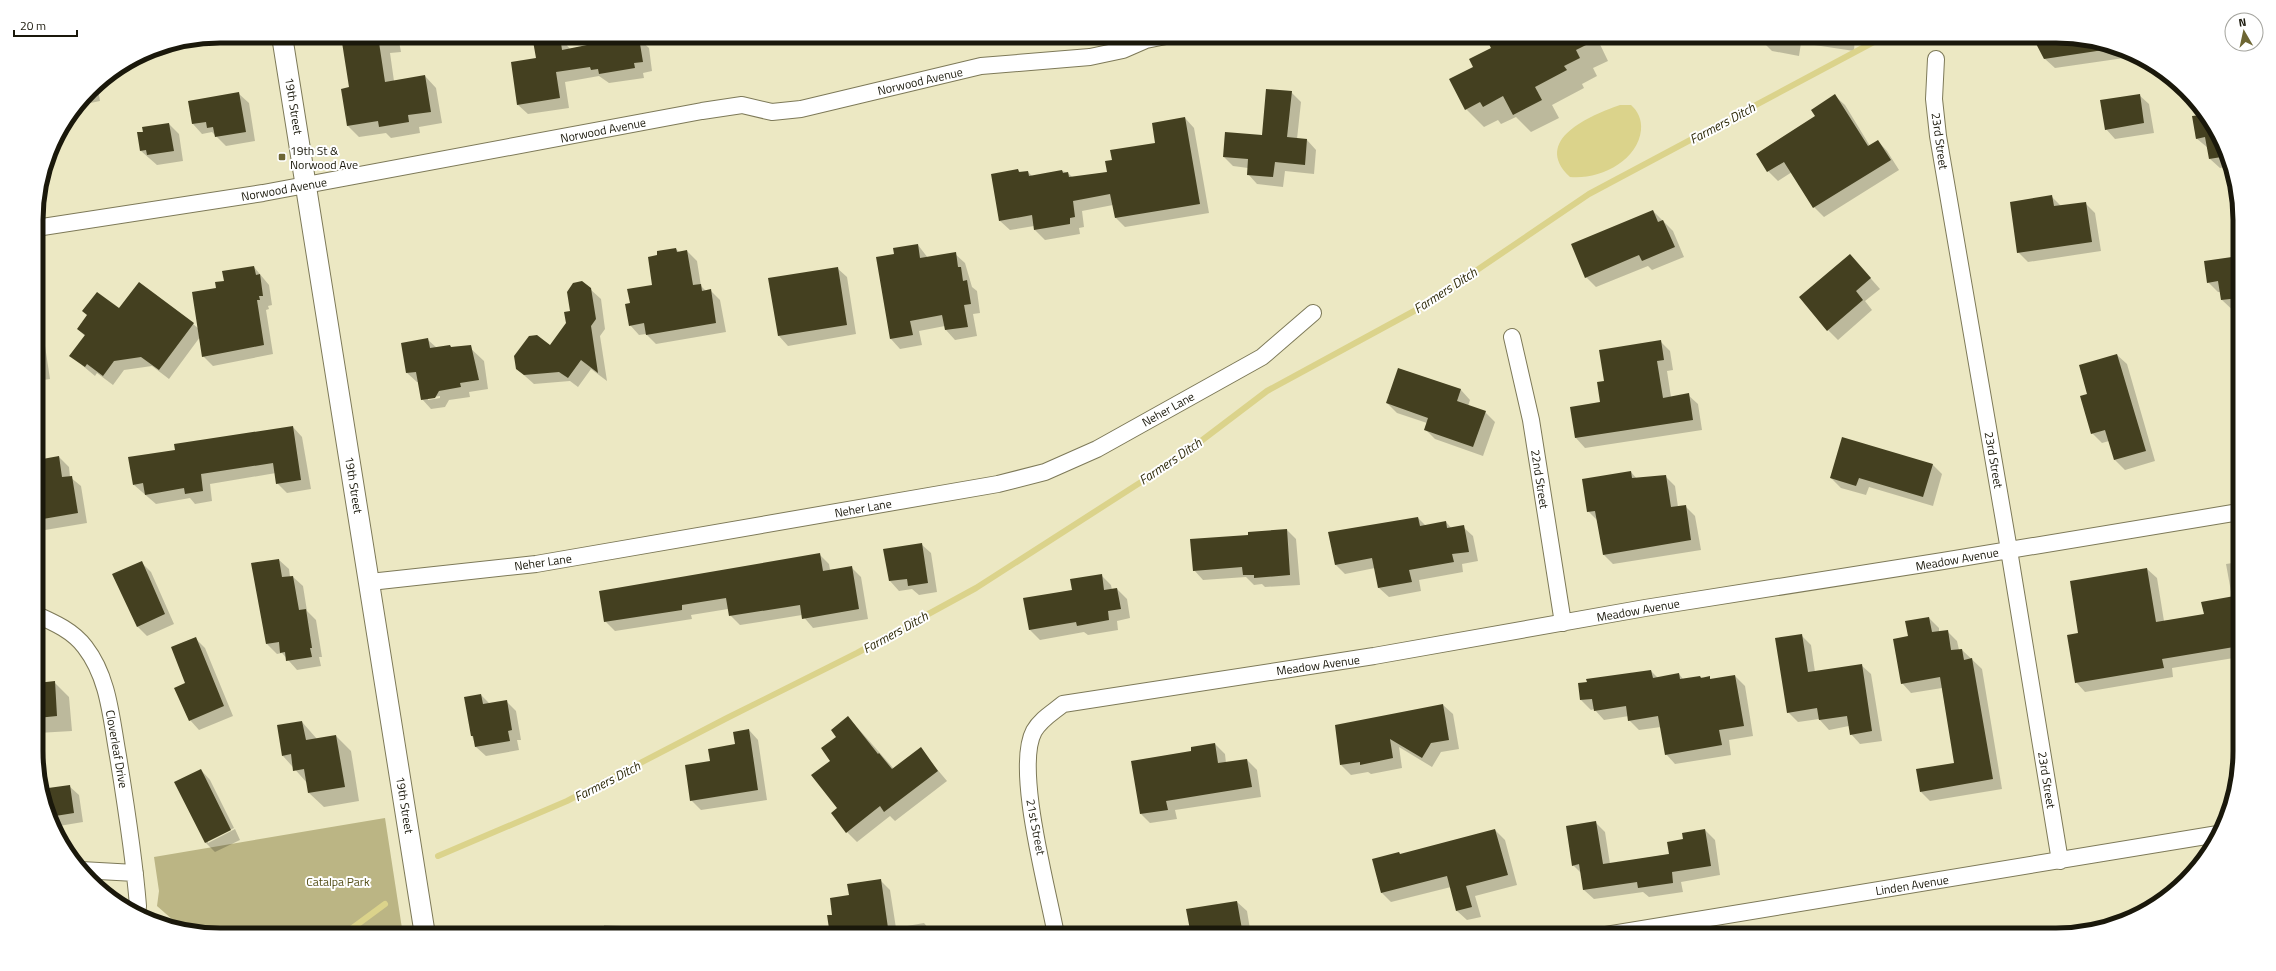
<svg xmlns="http://www.w3.org/2000/svg" width="2276" height="971" font-family="'Titillium Web',sans-serif">
<rect width="100%" height="100%" fill="#ece8c3"/>
<path fill="#bbb584" d="M 385,818 L 403,935 L 220,935 L 181,927 L 157,906 L 159,891 L 154,857 Z"/>
<path fill="#dbd38b" d="M 1620,105 L 1631,105 C 1638,111 1642,120 1641,130 C 1638,161 1599,180 1570,177 C 1531,140 1591,115 1620,105 Z"/>
<path fill="#0003" fill-rule="evenodd" d="M 342,36 L 398,36 L 401,52 L 390,53 L 394,81 L 425,76 L 436,88 L 442,123 L 419,127 L 420,133 L 391,138 L 386,133 L 359,137 L 348,126 L 350,88 Z
M 499,36 L 508,36 L 505,40 Z
M 1486,36 L 1526,36 L 1528,39 L 1535,36 L 1596,36 L 1608,61 L 1593,68 L 1597,76 L 1582,84 L 1584,88 L 1552,105 L 1559,118 L 1531,132 L 1516,117 L 1501,124 L 1498,120 L 1484,127 L 1466,109 L 1475,67 L 1492,49 Z
M 1763,36 L 1855,36 L 1854,51 L 1801,43 L 1799,56 L 1772,51 L 1762,41 Z
M 2019,36 L 2056,36 L 2126,50 L 2131,52 L 2131,57 L 2055,68 L 2045,59 L 2033,36 L 2023,40 Z
M 560,37 L 570,49 L 622,39 L 624,41 L 639,39 L 649,48 L 652,71 L 643,73 L 644,78 L 609,83 L 599,76 L 565,82 L 569,108 L 528,114 L 518,105 L 537,59 Z
M 199,40 L 160,50 L 158,48 Z
M 97,83 L 100,101 L 81,105 Z
M 1291,92 L 1301,102 L 1297,139 L 1307,140 L 1316,150 L 1314,174 L 1285,171 L 1283,187 L 1257,184 L 1248,174 L 1248,168 L 1233,166 L 1224,157 L 1263,136 Z
M 239,94 L 249,103 L 255,141 L 226,146 L 212,132 L 202,134 L 193,124 L 189,102 Z
M 2139,95 L 2149,104 L 2154,133 L 2115,139 L 2106,129 Z
M 1835,96 L 1845,105 L 1870,146 L 1878,141 L 1887,151 L 1899,170 L 1824,217 L 1814,207 L 1792,172 L 1778,181 L 1768,171 L 1757,154 L 1817,117 Z
M 2193,117 L 2226,149 L 2230,166 L 2220,168 L 2210,159 L 2208,148 L 2196,138 Z
M 1185,118 L 1194,128 L 1209,213 L 1125,227 L 1116,218 L 1113,205 L 1082,211 L 1084,227 L 1079,228 L 1080,234 L 1045,240 L 1035,230 L 1034,226 L 1010,230 L 1000,221 L 1018,170 L 1021,173 L 1028,172 L 1033,177 L 1062,171 L 1068,173 L 1073,178 L 1108,172 L 1113,161 L 1157,144 Z
M 169,124 L 179,134 L 183,161 L 157,165 L 141,151 L 138,133 Z
M 2051,196 L 2061,206 L 2085,203 L 2095,213 L 2101,251 L 2028,262 L 2018,252 Z
M 1653,211 L 1673,231 L 1684,257 L 1652,270 L 1648,266 L 1596,287 L 1586,277 Z
M 918,245 L 928,258 L 955,254 L 965,263 L 972,287 L 977,291 L 980,313 L 973,314 L 977,336 L 955,340 L 946,330 L 945,326 L 919,331 L 922,345 L 900,349 L 891,339 L 877,258 L 895,255 Z
M 676,249 L 680,253 L 687,251 L 697,261 L 701,286 L 706,291 L 710,290 L 720,300 L 726,332 L 656,344 L 646,334 L 639,335 L 630,325 L 631,304 L 654,286 Z
M 1850,255 L 1880,289 L 1865,301 L 1872,310 L 1838,340 L 1828,330 Z
M 2239,257 L 2239,316 L 2222,300 L 2220,292 L 2218,292 L 2208,282 Z
M 254,267 L 269,285 L 272,305 L 268,306 L 269,309 L 266,310 L 273,354 L 213,366 L 203,356 L 200,337 L 169,379 L 152,366 L 124,370 L 113,385 L 97,373 L 95,376 L 71,356 L 85,336 L 78,329 L 119,310 L 193,324 L 199,329 L 218,289 L 225,281 Z
M 837,268 L 847,277 L 856,334 L 788,346 L 779,336 Z
M 590,289 L 601,299 L 605,329 L 600,336 L 607,381 L 591,369 L 578,387 L 570,381 L 534,384 L 517,369 L 551,346 L 567,324 L 571,312 Z
M 37,293 L 50,379 L 37,381 Z
M 428,340 L 437,348 L 468,346 L 484,361 L 488,389 L 469,392 L 470,397 L 449,400 L 445,407 L 431,409 L 422,399 L 419,382 L 417,382 L 407,373 ZM 440,396 L 440,398 L 428,400 L 428,398 Z
M 1660,341 L 1670,351 L 1673,370 L 1667,371 L 1671,397 L 1688,395 L 1698,404 L 1702,430 L 1585,448 L 1576,438 L 1571,408 L 1601,403 L 1605,382 Z
M 2117,355 L 2127,364 L 2155,461 L 2125,470 L 2115,460 L 2109,441 L 2102,443 L 2092,433 L 2089,394 Z
M 1399,369 L 1461,390 L 1470,400 L 1468,406 L 1485,412 L 1495,422 L 1483,456 L 1435,439 L 1425,429 L 1427,423 L 1397,413 L 1387,403 Z
M 293,427 L 302,437 L 311,489 L 287,493 L 277,483 L 276,473 L 210,484 L 212,501 L 195,504 L 190,498 L 156,504 L 134,485 L 176,451 Z
M 59,457 L 69,467 L 70,477 L 81,486 L 87,523 L 39,531 L 37,529 L 37,461 Z
M 1932,464 L 1942,474 L 1933,506 L 1869,487 L 1866,495 L 1841,488 L 1831,478 Z
M 1631,472 L 1637,479 L 1665,476 L 1675,486 L 1678,507 L 1685,506 L 1695,516 L 1701,550 L 1613,564 L 1604,555 L 1598,521 L 1588,511 Z
M 1418,518 L 1426,526 L 1446,522 L 1452,529 L 1463,527 L 1473,536 L 1478,561 L 1462,564 L 1463,572 L 1419,580 L 1421,591 L 1389,597 L 1379,588 L 1375,568 L 1345,574 L 1335,564 Z
M 1287,530 L 1296,539 L 1300,585 L 1265,587 L 1262,584 L 1254,585 L 1246,577 L 1203,580 L 1194,570 Z
M 921,544 L 931,553 L 937,592 L 919,595 L 912,589 L 899,591 L 890,581 L 884,550 Z
M 819,554 L 829,564 L 830,570 L 851,567 L 861,577 L 868,619 L 813,628 L 802,615 L 740,625 L 730,615 L 728,609 L 691,615 L 692,619 L 615,631 L 605,621 Z
M 279,560 L 289,569 L 290,577 L 293,577 L 303,586 L 307,611 L 316,620 L 322,657 L 319,657 L 321,666 L 297,670 L 282,653 L 277,654 L 267,644 Z
M 141,562 L 151,572 L 174,624 L 147,636 L 137,626 Z
M 2239,562 L 2240,657 L 2172,668 L 2173,677 L 2085,692 L 2076,682 L 2147,569 L 2157,578 L 2164,621 L 2205,615 L 2232,597 L 2226,564 Z
M 1101,575 L 1111,585 L 1112,590 L 1117,589 L 1127,599 L 1130,618 L 1117,621 L 1118,630 L 1088,635 L 1084,632 L 1040,640 L 1030,630 L 1025,599 L 1073,590 Z
M 1929,618 L 1939,628 L 1939,632 L 1947,631 L 1957,641 L 1959,650 L 1962,650 L 1982,669 L 2002,789 L 1930,801 L 1921,792 L 1956,764 L 1942,688 L 1911,693 L 1902,683 L 1909,637 Z
M 1801,635 L 1811,645 L 1815,672 L 1861,665 L 1871,674 L 1882,741 L 1860,744 L 1851,734 L 1849,726 L 1829,730 L 1819,719 L 1798,722 L 1788,712 Z
M 195,638 L 205,648 L 233,716 L 199,730 L 190,720 L 186,683 Z
M 1651,671 L 1658,678 L 1679,674 L 1683,679 L 1700,677 L 1711,680 L 1735,676 L 1745,686 L 1753,736 L 1729,740 L 1731,755 L 1675,764 L 1666,754 L 1661,727 L 1639,730 L 1629,720 L 1629,716 L 1604,720 L 1594,709 L 1591,710 L 1581,700 Z
M 54,682 L 69,697 L 72,731 L 38,733 L 37,684 Z
M 481,695 L 490,704 L 506,701 L 516,711 L 521,740 L 517,740 L 519,750 L 486,756 L 476,747 L 472,736 Z
M 1443,705 L 1453,714 L 1459,749 L 1441,752 L 1432,767 L 1399,747 L 1402,768 L 1371,774 L 1368,772 L 1351,775 L 1341,765 Z
M 848,717 L 894,769 L 920,749 L 947,781 L 895,821 L 890,816 L 857,842 L 847,832 L 839,808 L 832,761 L 838,737 Z
M 302,722 L 317,739 L 336,736 L 351,751 L 359,801 L 324,807 L 309,793 L 308,784 L 283,756 Z
M 749,730 L 758,740 L 767,800 L 701,810 L 691,800 L 711,762 L 736,745 Z
M 1215,744 L 1225,754 L 1226,763 L 1247,760 L 1257,770 L 1261,797 L 1175,810 L 1177,819 L 1150,823 L 1141,814 L 1192,751 Z
M 201,770 L 210,780 L 234,828 L 208,840 L 208,843 L 235,829 L 240,840 L 215,852 L 206,843 Z
M 69,786 L 79,795 L 83,822 L 53,827 L 42,790 Z
M 1596,823 L 1605,832 L 1610,864 L 1670,854 L 1705,830 L 1715,840 L 1720,875 L 1681,882 L 1683,892 L 1649,897 L 1643,892 L 1594,899 L 1584,890 L 1582,874 L 1573,865 Z
M 1495,830 L 1505,840 L 1517,885 L 1475,896 L 1481,917 L 1467,920 L 1457,911 L 1451,887 L 1391,902 L 1382,893 L 1401,855 Z
M 880,880 L 890,890 L 896,928 L 924,923 L 934,935 L 831,935 L 833,916 L 850,896 Z
M 1237,902 L 1247,911 L 1251,935 L 1160,935 L 1159,930 L 1190,925 Z
M 2120,916 L 2129,918 L 2118,924 Z
M 604,925 L 657,928 L 664,935 L 604,935 Z"/>
<g fill="none" stroke-linecap="round" stroke-linejoin="round">
<path stroke="#dbd38b" stroke-width="6" d="M 438,856 L 567,801 L 727,718 L 857,653 L 976,588 L 1180,457 L 1267,391 L 1427,304 L 1589,194 L 1885,36
M 343,935 L 385,904"/>
</g>
<path fill="#444020" d="M 341,36 L 378,36 L 385,82 L 425,75 L 431,112 L 408,115 L 409,122 L 379,127 L 378,121 L 347,126 L 341,89 L 349,87 Z
M 560,36 L 562,50 L 622,38 L 622,40 L 639,38 L 643,62 L 634,63 L 635,68 L 599,74 L 598,69 L 591,70 L 590,67 L 556,72 L 560,98 L 517,105 L 511,62 L 536,58 L 533,41 Z
M 1485,36 L 1518,36 L 1521,42 L 1532,36 L 1604,36 L 1576,50 L 1580,58 L 1564,66 L 1567,70 L 1535,87 L 1542,100 L 1513,115 L 1503,96 L 1483,107 L 1480,102 L 1465,110 L 1449,79 L 1473,67 L 1469,59 L 1491,48 Z
M 2032,36 L 2056,36 L 2111,47 L 2110,49 L 2044,59 Z
M 1266,89 L 1292,91 L 1287,137 L 1307,139 L 1305,165 L 1275,162 L 1273,177 L 1247,175 L 1248,159 L 1223,157 L 1225,132 L 1262,135 Z
M 239,92 L 246,132 L 215,137 L 213,127 L 207,128 L 206,122 L 192,124 L 188,101 Z
M 1835,94 L 1868,146 L 1878,140 L 1891,160 L 1813,208 L 1784,162 L 1767,172 L 1756,154 L 1815,116 L 1811,110 Z
M 2140,94 L 2144,123 L 2105,130 L 2100,100 Z
M 2202,108 L 2226,149 L 2228,156 L 2209,159 L 2205,137 L 2196,139 L 2192,116 L 2201,115 L 2200,109 Z
M 1185,117 L 1200,204 L 1115,218 L 1110,194 L 1073,201 L 1075,217 L 1070,218 L 1070,224 L 1034,230 L 1032,215 L 999,221 L 991,174 L 1018,169 L 1019,172 L 1028,171 L 1029,176 L 1062,170 L 1063,173 L 1068,172 L 1069,177 L 1107,172 L 1105,161 L 1112,160 L 1110,150 L 1155,143 L 1152,123 Z
M 169,123 L 174,151 L 147,155 L 146,150 L 140,151 L 137,132 L 143,132 L 142,127 Z
M 2052,195 L 2054,206 L 2086,202 L 2092,242 L 2017,253 L 2010,202 Z
M 1653,210 L 1658,222 L 1663,220 L 1675,247 L 1642,261 L 1639,255 L 1585,278 L 1571,244 Z
M 918,244 L 920,258 L 956,252 L 958,267 L 961,267 L 963,281 L 967,280 L 971,304 L 964,305 L 968,327 L 945,330 L 942,315 L 910,321 L 913,335 L 890,339 L 876,257 L 894,254 L 893,248 Z
M 676,248 L 677,252 L 687,250 L 693,285 L 701,284 L 702,291 L 711,289 L 716,323 L 646,335 L 644,323 L 629,326 L 625,304 L 630,303 L 627,289 L 652,285 L 648,257 L 657,255 L 657,251 Z
M 1850,254 L 1871,278 L 1856,291 L 1863,300 L 1827,331 L 1799,297 Z
M 2239,256 L 2239,298 L 2221,300 L 2218,281 L 2207,283 L 2204,261 Z
M 254,266 L 256,275 L 260,274 L 263,296 L 259,296 L 260,300 L 257,300 L 264,345 L 202,357 L 192,292 L 216,288 L 215,282 L 224,281 L 222,271 Z
M 838,267 L 847,325 L 778,336 L 768,278 Z
M 582,281 L 591,288 L 596,319 L 591,326 L 598,373 L 581,360 L 568,378 L 559,372 L 524,375 L 516,369 L 514,356 L 529,336 L 537,335 L 550,345 L 566,323 L 564,312 L 570,311 L 567,292 L 573,283 Z
M 139,282 L 194,323 L 159,370 L 141,357 L 114,361 L 103,376 L 87,364 L 85,367 L 69,356 L 85,335 L 77,329 L 87,315 L 82,311 L 97,292 L 119,308 Z
M 428,338 L 430,348 L 450,345 L 451,347 L 471,345 L 479,380 L 460,383 L 461,387 L 439,391 L 435,398 L 421,400 L 416,372 L 406,373 L 401,343 Z
M 1661,340 L 1664,360 L 1657,361 L 1663,398 L 1689,393 L 1693,420 L 1575,438 L 1570,407 L 1600,402 L 1597,382 L 1604,381 L 1599,350 Z
M 2117,354 L 2146,451 L 2114,460 L 2105,430 L 2091,434 L 2080,396 L 2087,394 L 2079,365 Z
M 1398,368 L 1461,389 L 1457,401 L 1486,411 L 1473,447 L 1424,430 L 1428,418 L 1386,403 Z
M 293,426 L 301,480 L 276,484 L 273,463 L 201,474 L 203,491 L 185,494 L 184,488 L 145,495 L 143,483 L 133,485 L 128,457 L 175,450 L 174,444 Z
M 1842,437 L 1933,464 L 1923,497 L 1859,478 L 1856,486 L 1830,478 Z
M 59,456 L 62,477 L 72,476 L 78,513 L 37,520 L 37,460 Z
M 1631,471 L 1632,478 L 1666,475 L 1671,507 L 1686,505 L 1691,540 L 1603,555 L 1595,511 L 1587,512 L 1582,479 Z
M 1418,517 L 1420,526 L 1446,521 L 1447,528 L 1464,525 L 1469,552 L 1452,554 L 1454,562 L 1409,570 L 1412,582 L 1378,588 L 1372,558 L 1335,565 L 1328,532 Z
M 1287,529 L 1290,575 L 1254,578 L 1254,575 L 1243,575 L 1242,567 L 1193,571 L 1190,539 L 1248,535 L 1248,532 Z
M 922,543 L 928,583 L 908,586 L 907,579 L 889,581 L 883,549 Z
M 820,553 L 823,571 L 852,566 L 859,609 L 802,619 L 800,605 L 729,616 L 726,598 L 682,605 L 682,610 L 604,622 L 599,591 Z
M 279,559 L 282,577 L 293,576 L 299,610 L 306,609 L 312,648 L 310,648 L 312,657 L 286,661 L 285,652 L 280,653 L 279,642 L 266,644 L 251,563 Z
M 142,561 L 165,614 L 137,627 L 112,574 Z
M 2147,568 L 2156,622 L 2204,614 L 2201,602 L 2240,595 L 2240,646 L 2162,659 L 2164,668 L 2075,683 L 2067,635 L 2078,633 L 2070,581 Z
M 1102,574 L 1104,590 L 1117,588 L 1121,609 L 1108,611 L 1109,620 L 1077,626 L 1076,622 L 1029,630 L 1023,598 L 1072,590 L 1070,579 Z
M 1929,617 L 1932,632 L 1948,630 L 1951,650 L 1962,649 L 1964,660 L 1972,658 L 1993,779 L 1920,792 L 1916,769 L 1954,763 L 1940,677 L 1901,684 L 1893,639 L 1908,636 L 1905,621 Z
M 1802,634 L 1808,672 L 1862,664 L 1872,731 L 1850,735 L 1847,716 L 1819,720 L 1817,708 L 1787,713 L 1775,638 Z
M 196,637 L 224,706 L 189,721 L 174,688 L 185,683 L 171,647 Z
M 1651,670 L 1653,678 L 1679,673 L 1680,679 L 1700,676 L 1701,678 L 1710,676 L 1710,679 L 1735,675 L 1744,726 L 1719,730 L 1722,745 L 1665,755 L 1658,716 L 1628,721 L 1626,706 L 1594,711 L 1592,699 L 1580,700 L 1578,683 L 1587,682 L 1586,679 Z
M 55,681 L 57,716 L 37,718 L 37,683 Z
M 481,694 L 483,704 L 507,700 L 512,730 L 508,731 L 510,741 L 475,747 L 473,736 L 471,736 L 464,697 Z
M 1443,704 L 1449,740 L 1431,743 L 1422,758 L 1390,739 L 1393,758 L 1360,765 L 1360,762 L 1340,765 L 1335,725 Z
M 848,716 L 878,754 L 879,753 L 892,769 L 921,747 L 938,771 L 884,812 L 880,806 L 846,833 L 831,813 L 837,808 L 811,775 L 830,761 L 821,748 L 836,737 L 831,730 Z
M 302,721 L 306,740 L 336,735 L 345,787 L 308,793 L 304,769 L 293,771 L 291,754 L 282,756 L 277,725 Z
M 749,729 L 758,790 L 690,801 L 685,765 L 710,761 L 708,749 L 735,744 L 733,732 Z
M 1215,743 L 1218,763 L 1247,759 L 1252,787 L 1166,801 L 1168,810 L 1140,814 L 1131,761 L 1191,751 L 1191,747 Z
M 201,769 L 231,830 L 205,843 L 174,782 Z
M 70,785 L 74,813 L 49,817 L 41,789 Z
M 1596,821 L 1603,864 L 1669,854 L 1667,842 L 1683,839 L 1682,833 L 1705,829 L 1711,866 L 1672,872 L 1673,883 L 1638,888 L 1637,882 L 1583,890 L 1579,864 L 1572,866 L 1566,826 Z
M 1495,829 L 1508,875 L 1466,886 L 1472,907 L 1456,911 L 1447,876 L 1381,893 L 1372,859 L 1399,852 L 1400,854 Z
M 881,879 L 889,935 L 830,935 L 827,915 L 832,915 L 830,898 L 849,895 L 847,884 Z
M 1237,901 L 1243,935 L 1191,935 L 1186,909 Z"/>
<g fill="none" stroke-linecap="round" stroke-linejoin="round">
<defs>
<path id="minor" d="M 1936,59 L 1934,99 L 1938,136 L 2009,550 L 2060,861
M 36,228 L 263,193 L 702,111 L 742,105 L 772,112 L 801,109 L 981,66 L 1090,57 L 1123,50 L 1146,40 L 1166,36
M 1512,337 L 1531,420 L 1563,623
M 370,582 L 536,564 L 998,484 L 1045,472 L 1097,449 L 1262,357 L 1313,313
M 37,615 C 55,623 73,631 85,647 C 109,678 111,718 118,756 C 126,806 134,855 138,906 L 137,914
M 81,870 L 135,873
M 1056,935 C 1048,890 1014,768 1034,731 C 1041,719 1052,713 1063,704 L 1374,656 L 1645,608 L 1943,561 L 2239,512
M 1606,935 L 2218,834"/>
<path id="tertiary" d="M 282,36 L 425,935"/>
</defs>
<use href="#minor" stroke="#7d7958" stroke-width="18"/>
<use href="#tertiary" stroke="#7d7958" stroke-width="22"/>
<use href="#minor" stroke="#fff" stroke-width="16"/>
<use href="#tertiary" stroke="#fff" stroke-width="20"/>
</g>
<rect fill="#6d6633" stroke="#fff" stroke-width="1.5" x="278" y="153" width="8" height="8" rx="2"/>
<g text-anchor="middle" dominant-baseline="central" stroke-width="4" stroke-linejoin="round" paint-order="stroke">
<g font-size="12" fill="#1a180b" stroke="#fff">
<text transform="translate(920 81) rotate(-13)">Norwood Avenue</text>
<text transform="translate(294 106) rotate(81)">19th Street</text>
<text transform="translate(603 130) rotate(-11)">Norwood Avenue</text>
<text transform="translate(1940 141) rotate(82)">23rd Street</text>
<text transform="translate(284 189) rotate(-10)">Norwood Avenue</text>
<text transform="translate(1168 409) rotate(-29)">Neher Lane</text>
<text transform="translate(1994 460) rotate(80)">23rd Street</text>
<text transform="translate(1540 479) rotate(81)">22nd Street</text>
<text transform="translate(354 485) rotate(81)">19th Street</text>
<text transform="translate(863 508) rotate(-10)">Neher Lane</text>
<text transform="translate(1957 559) rotate(-10)">Meadow Avenue</text>
<text transform="translate(543 562) rotate(-8)">Neher Lane</text>
<text transform="translate(1638 610) rotate(-10)">Meadow Avenue</text>
<text transform="translate(1318 665) rotate(-8)">Meadow Avenue</text>
<text transform="translate(117 749) rotate(80)">Cloverleaf Drive</text>
<text transform="translate(2047 780) rotate(81)">23rd Street</text>
<text transform="translate(405 805) rotate(81)">19th Street</text>
<text transform="translate(1036 827) rotate(79)">21st Street</text>
<text transform="translate(1912 885) rotate(-9)">Linden Avenue</text>
</g>
<g font-size="12" fill="#1a180b" stroke="#fff" text-anchor="start">
<text x="290" y="150">19th St &amp;<tspan x="290" dy="14">Norwood Ave</tspan></text>
</g>
<g font-size="12" fill="#554f19" stroke="#fff">
<text x="338" y="881">Catalpa Park</text>
</g>
<g font-size="13" font-style="italic" fill="#2f2b0b" stroke="#fff">
<text transform="translate(1722 123) rotate(-28)">Farmers Ditch</text>
<text transform="translate(1445 290) rotate(-33)">Farmers Ditch</text>
<text transform="translate(1170 461) rotate(-34)">Farmers Ditch</text>
<text transform="translate(895 632) rotate(-29)">Farmers Ditch</text>
<text transform="translate(607 781) rotate(-27)">Farmers Ditch</text>
</g>
</g>
<path d="M0 0H2276V971H0ZM220 43H2056A177 177 0 0 1 2233 220V751A177 177 0 0 1 2056 928H220A177 177 0 0 1 43 751V220A177 177 0 0 1 220 43Z" fill="#fff" fill-rule="evenodd"/>
<path fill="none" stroke="#1a180b" stroke-width="5" d="M220 43H2056A177 177 0 0 1 2233 220V751A177 177 0 0 1 2056 928H220A177 177 0 0 1 43 751V220A177 177 0 0 1 220 43Z"/>
<g transform="translate(2244 32) rotate(351)"><circle r="19" fill="#ffffff" stroke="#a3a39d"/>
<path d="M0-3L7 15L0 10L-7 15Z" fill="#6d6633"/>
<text y="-6" font-size="11" font-weight="bold" text-anchor="middle" fill="#1a180b">N</text>
</g>
<path d="M14 30v6h63v-6" fill="none" stroke="#1a180b" stroke-width="2"/>
<text x="20" y="30" font-size="12" fill="#1a180b" stroke="#ffffff" stroke-width="3" paint-order="stroke">20 m</text>
</svg>
